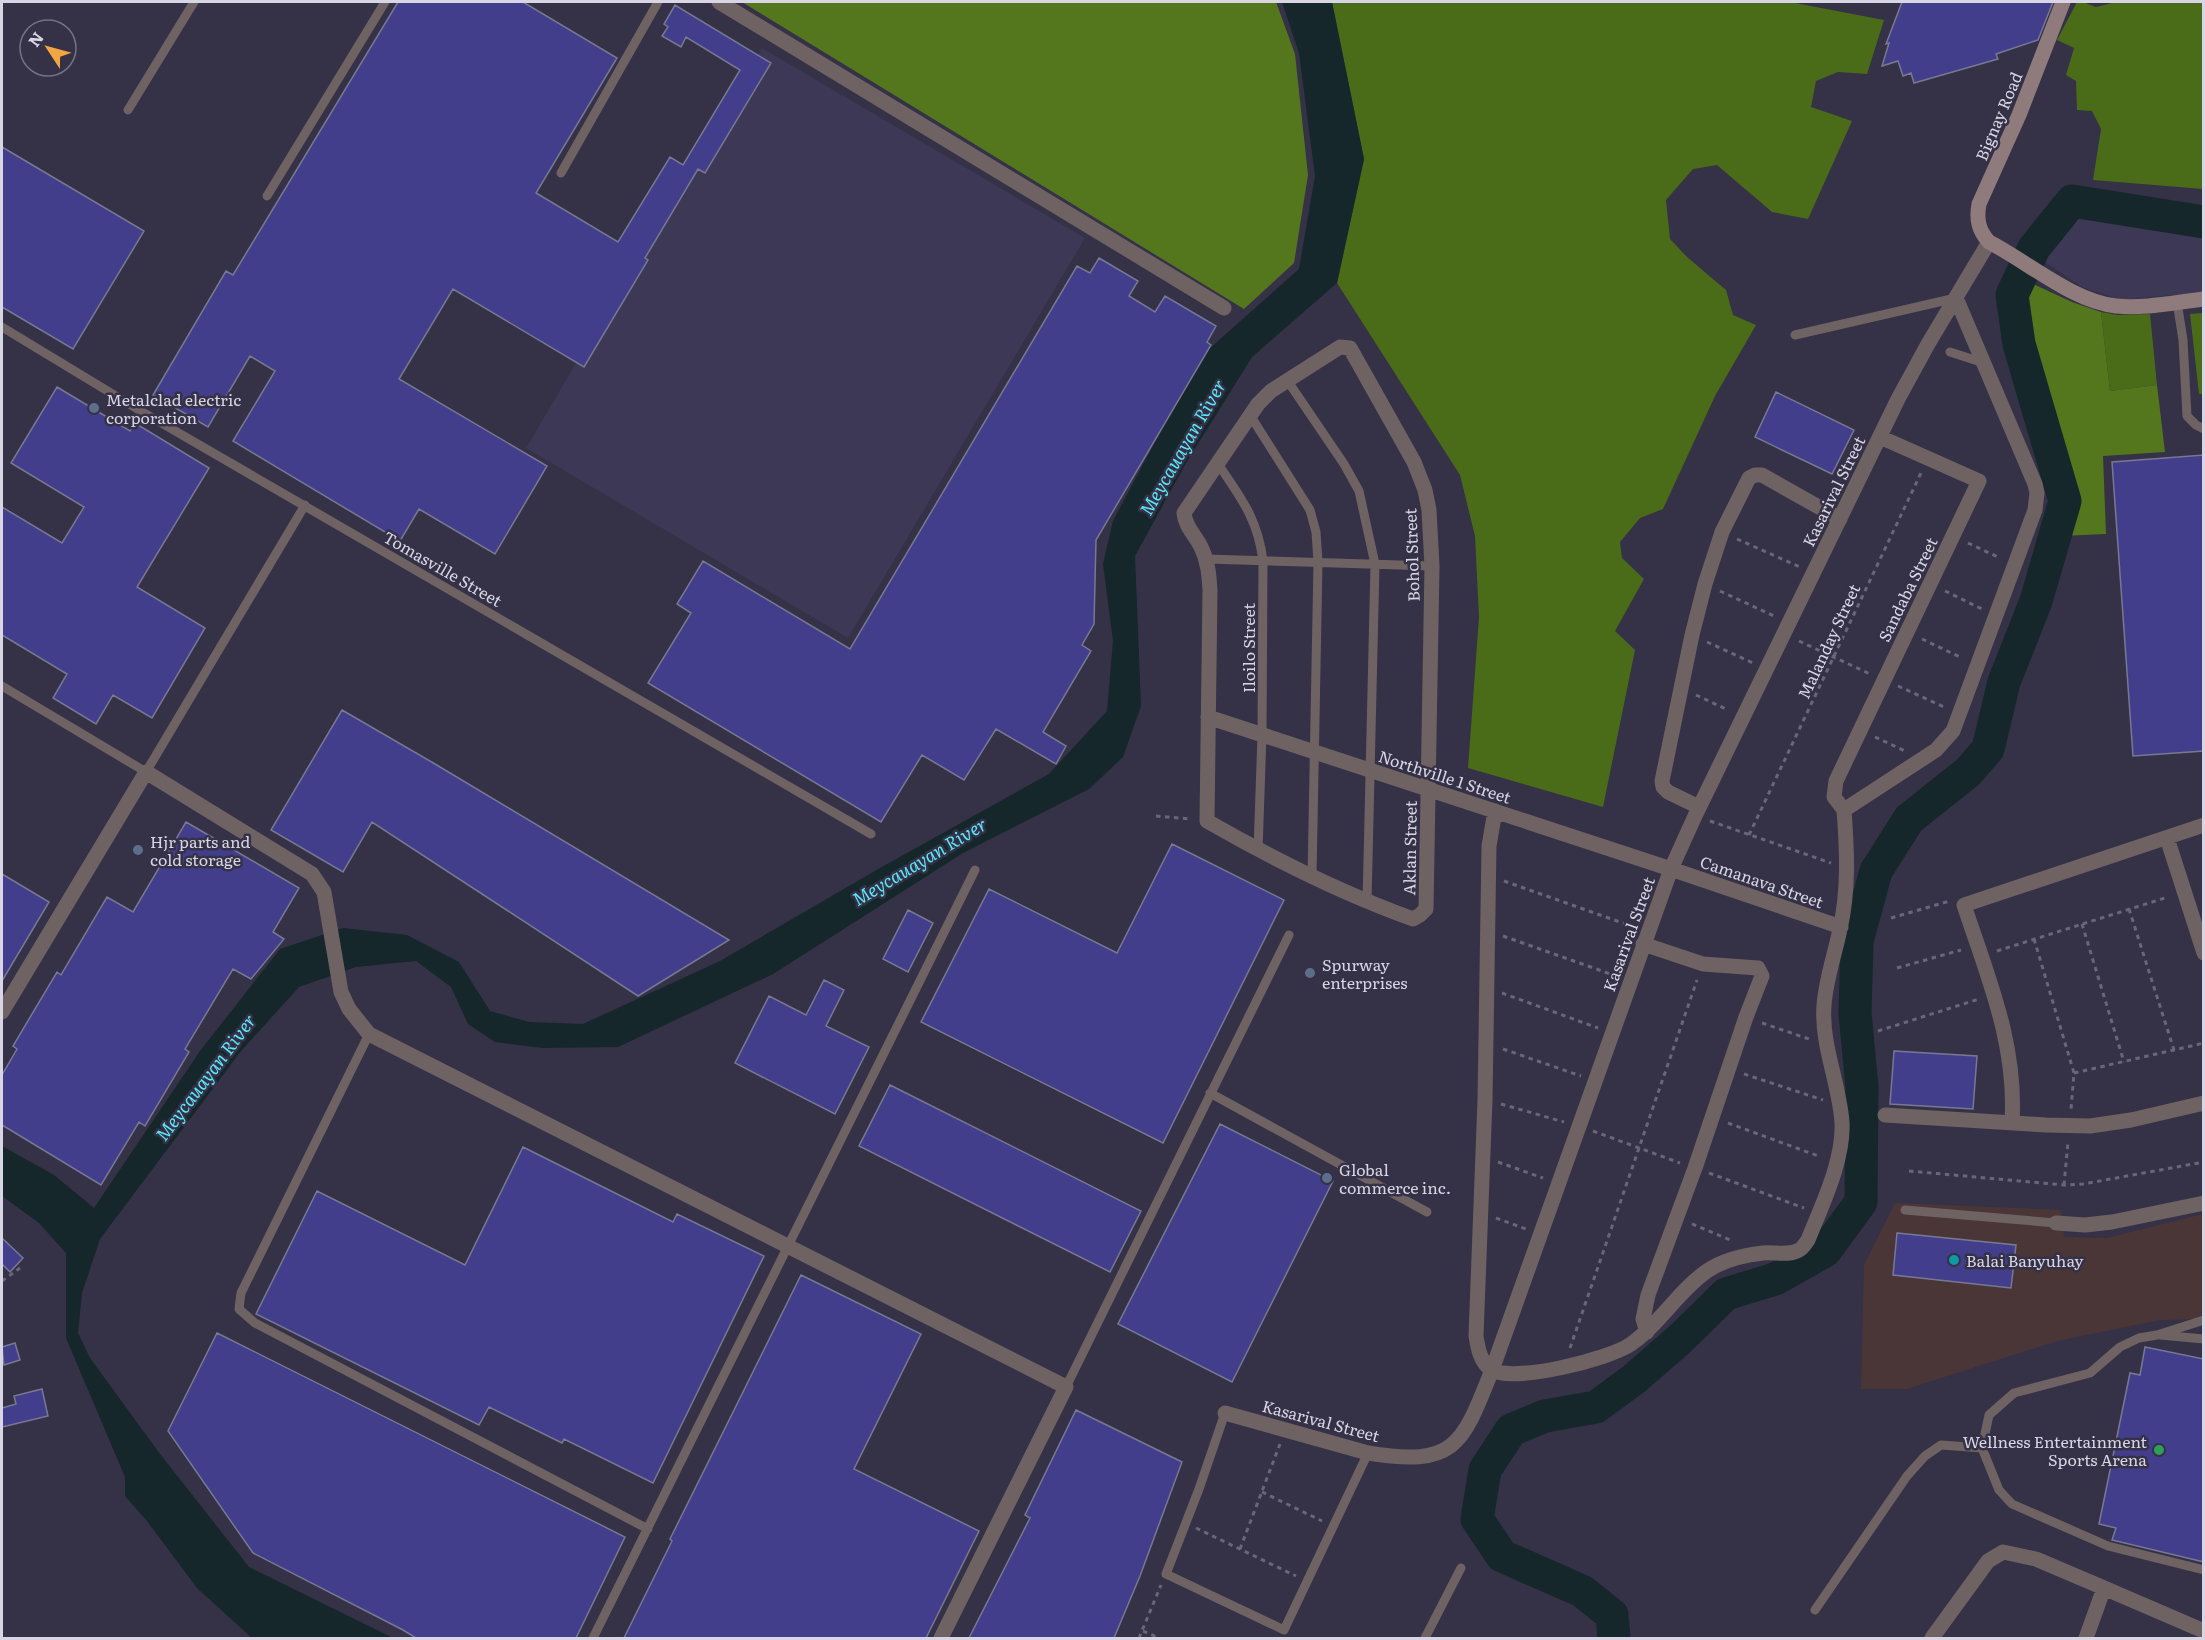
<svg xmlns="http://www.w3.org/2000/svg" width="2205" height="1640" font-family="Literata,serif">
<rect width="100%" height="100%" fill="#353147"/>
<path fill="#4b3637" d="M 1895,1203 L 2061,1210 L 2064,1237 L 2107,1238 L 2203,1214 L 2203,1319 L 2160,1320 L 2057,1341 L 1907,1389 L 1861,1389 L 1864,1265 Z"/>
<path fill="#3d3855" d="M 762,48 L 1085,238 L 848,638 L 526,448 Z
M 2071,213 L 2203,234 L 2203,292 L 2121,300 L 2082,287 L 2039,258 L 2043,247 Z"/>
<path fill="#4a6b17" d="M 1332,2 L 1790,2 L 1884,20 L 1867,74 L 1838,72 L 1816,81 L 1811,107 L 1852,121 L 1808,219 L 1772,212 L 1717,165 L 1693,169 L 1666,200 L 1670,239 L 1687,257 L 1726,290 L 1733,315 L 1756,325 L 1715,396 L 1663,509 L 1640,518 L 1620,542 L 1622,558 L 1644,579 L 1615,631 L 1635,650 L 1603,807 L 1468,768 L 1479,617 L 1475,536 L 1460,475 L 1337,283 L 1364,159 Z
M 2077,2 L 2083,2 L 2096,7 L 2116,2 L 2203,2 L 2203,189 L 2093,180 L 2101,129 L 2092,111 L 2077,110 L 2076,81 L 2066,75 L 2074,48 L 2057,40 Z
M 2101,312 L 2118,315 L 2150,314 L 2157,385 L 2110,391 Z
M 2203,313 L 2203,394 L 2199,394 L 2190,314 Z"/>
<path fill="#54771d" d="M 742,2 L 1276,2 L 1295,54 L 1308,175 L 1294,263 L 1244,309 Z
M 2029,282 L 2072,302 L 2101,312 L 2110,391 L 2157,385 L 2165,452 L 2103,456 L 2106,534 L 2061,536 L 2071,500 L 2027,344 L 2021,297 Z"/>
<path fill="#15272a" d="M 1282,2 L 1332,2 L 1364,159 L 1337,283 L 1252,357 L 1186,463 L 1135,556 L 1141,706 L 1123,757 L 1089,789 L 963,853 L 773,974 L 618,1047 L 542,1048 L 495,1042 L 468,1024 L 451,987 L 416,961 L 356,967 L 299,987 L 241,1051 L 100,1239 L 82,1293 L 78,1333 L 90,1358 L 160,1454 L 249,1567 L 393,1638 L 252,1638 L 197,1588 L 147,1521 L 125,1496 L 125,1477 L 66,1338 L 66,1253 L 39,1223 L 2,1196 L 2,1146 L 54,1175 L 94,1208 L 200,1051 L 280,949 L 343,928 L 407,935 L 459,962 L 490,1011 L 529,1022 L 583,1024 L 720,961 L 880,868 L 1049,774 L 1107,711 L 1113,641 L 1103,564 L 1113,521 L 1200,357 L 1299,269 L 1315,176 L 1299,53 Z"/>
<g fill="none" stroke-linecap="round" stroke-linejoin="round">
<path stroke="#15272a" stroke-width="33" d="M 1614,1638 L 1612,1615 L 1582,1591 L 1502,1556 L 1477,1519 L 1485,1470 L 1511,1430 L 1545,1416 L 1596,1407 L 1634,1379 L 1679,1340 L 1726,1294 L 1775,1279 L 1825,1251 L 1861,1202 L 1862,1087 L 1855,1013 L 1857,941 L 1876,871 L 1909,819 L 1968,772 L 1988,749 L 2004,682 L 2036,601 L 2065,501 L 2019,344 L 2012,295 L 2034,248 L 2072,201 L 2204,222"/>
</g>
<path fill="#423e8b" stroke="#777992" stroke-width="1.5" d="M 398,2 L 523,2 L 617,58 L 536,193 L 618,242 L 670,157 L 683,165 L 740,70 L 686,37 L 681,47 L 662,36 L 668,27 L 664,24 L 675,5 L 771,63 L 705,173 L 698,169 L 645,258 L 648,260 L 584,367 L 453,289 L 399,379 L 547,466 L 495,554 L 419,509 L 400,541 L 233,441 L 275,371 L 250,356 L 208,427 L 153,395 L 226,271 L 233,275 Z
M 1902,2 L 2053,2 L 2038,40 L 1996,54 L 1998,59 L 1914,83 L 1911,73 L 1903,76 L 1898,61 L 1882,66 L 1889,43 L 1886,44 Z
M 2,147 L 144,231 L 73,349 L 2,307 Z
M 1099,258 L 1138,281 L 1129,296 L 1155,312 L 1165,296 L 1216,326 L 1207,342 L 1211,345 L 1096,540 L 1094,624 L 1082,645 L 1091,651 L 1043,732 L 1066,746 L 1056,764 L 996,729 L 964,780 L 922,755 L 881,822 L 648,683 L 691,613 L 677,604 L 703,561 L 850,649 L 1077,266 L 1090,273 Z
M 57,387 L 130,431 L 135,423 L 209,468 L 137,587 L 205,628 L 152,718 L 113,695 L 96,724 L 53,698 L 67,674 L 2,635 L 2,507 L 62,543 L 84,507 L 11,463 Z
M 1776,392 L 1854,430 L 1832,474 L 1755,437 Z
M 2204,455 L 2204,751 L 2133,756 L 2112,462 Z
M 342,710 L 435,764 L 729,940 L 638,996 L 372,822 L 343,872 L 271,830 Z
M 186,822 L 299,888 L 273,932 L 284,939 L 251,979 L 233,969 L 185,1049 L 189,1052 L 145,1126 L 139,1122 L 101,1185 L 2,1125 L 2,1075 L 17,1049 L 13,1046 L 57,972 L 61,975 L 107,897 L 133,912 Z
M 1172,844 L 1284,900 L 1163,1143 L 921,1022 L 989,889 L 1117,953 Z
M 2,874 L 49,902 L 2,981 Z
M 908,910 L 933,923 L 908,972 L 883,959 Z
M 824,980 L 844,990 L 826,1026 L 869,1047 L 835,1114 L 735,1063 L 769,996 L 806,1015 Z
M 1894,1051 L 1977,1056 L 1973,1109 L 1890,1104 Z
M 890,1085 L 1141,1211 L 1110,1272 L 859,1146 Z
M 1220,1124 L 1333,1181 L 1232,1382 L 1118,1324 Z
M 523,1147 L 673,1222 L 677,1214 L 764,1256 L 653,1483 L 564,1439 L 562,1443 L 489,1407 L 479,1425 L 256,1314 L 317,1191 L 465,1265 Z
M 1897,1233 L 2016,1245 L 2011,1288 L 1893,1275 Z
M 2,1238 L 23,1258 L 10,1272 L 2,1264 Z
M 801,1275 L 921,1334 L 854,1469 L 979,1531 L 926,1638 L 624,1638 L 672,1541 L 670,1539 Z
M 217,1333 L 625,1537 L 576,1638 L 416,1638 L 403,1630 L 253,1553 L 168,1431 Z
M 15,1343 L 20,1360 L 4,1365 L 2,1347 Z
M 2145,1347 L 2204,1359 L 2204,1562 L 2112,1540 L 2116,1528 L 2099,1524 L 2130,1373 L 2140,1375 Z
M 42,1389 L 48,1416 L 2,1427 L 2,1408 L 16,1404 L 14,1396 Z
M 1076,1410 L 1182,1462 L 1140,1576 L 1114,1638 L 969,1638 L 1030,1518 L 1025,1515 Z"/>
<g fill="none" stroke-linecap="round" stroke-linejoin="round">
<path stroke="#6a667a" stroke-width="3" stroke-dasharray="4.5 4.5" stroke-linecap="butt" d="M 1737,539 L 1800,567
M 1968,543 L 2000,558
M 1720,591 L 1774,616
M 1945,591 L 1982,609
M 1922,639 L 1962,658
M 1799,641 L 1870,674
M 1707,642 L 1753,663
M 1898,686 L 1944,707
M 1696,695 L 1728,710
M 1875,737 L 1905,751
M 1156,816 L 1191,819
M 1710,821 L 1831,863
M 1749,835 L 1921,473
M 1504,881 L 1634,927
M 2129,909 L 2174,1050
M 1891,918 L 1950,901
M 2082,924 L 2124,1062
M 1503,936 L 1616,976
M 2034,939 L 2074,1073 L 2071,1109
M 1997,951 L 2168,897
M 1897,968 L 1961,950
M 1502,993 L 1598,1028
M 1762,1023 L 1809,1039
M 1878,1031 L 1979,999
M 1503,1049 L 1581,1076
M 2074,1073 L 2204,1043
M 1744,1074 L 1823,1100
M 1501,1104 L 1564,1122
M 1728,1123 L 1821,1157
M 1593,1131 L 1680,1163
M 1498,1162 L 1543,1178
M 1909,1171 L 2064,1185 L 2083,1184 L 2204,1162
M 1709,1173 L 1804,1208
M 2064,1185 L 2068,1142
M 1496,1218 L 1526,1229
M 1692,1224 L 1733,1241
M 2,1281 L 20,1268
M 1570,1348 L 1697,980
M 1262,1492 L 1322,1521
M 1196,1528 L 1296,1576
M 1240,1549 L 1280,1444
M 1143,1631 L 1159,1638
M 1139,1638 L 1161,1585"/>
<path stroke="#6f6263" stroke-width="9" d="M 128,110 L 194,2
M 561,173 L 658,2
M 267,196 L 385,2
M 2177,302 L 2183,340 L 2187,416 L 2196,425 L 2204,429
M 2,327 L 139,410 L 871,834
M 1795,335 L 1956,298
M 1950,352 L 1984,363
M 1287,380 L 1344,464 L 1359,491 L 1375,564 L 1367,902
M 1250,415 L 1310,510 L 1316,532 L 1318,562 L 1312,877
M 1218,464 C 1241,498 1258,519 1263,561 L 1262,735 L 1258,851
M 1206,559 L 1432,566
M 2,686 L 146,772 L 305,505
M 369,1034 L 241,1293 L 239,1309 L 255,1323 L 648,1529
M 1210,1093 L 1427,1212
M 1905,1210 L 2056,1223
M 2204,1320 L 2157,1335 L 2139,1338 L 2120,1347 L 2090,1373 L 2014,1393 L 1989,1415 L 1982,1448 L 1999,1490 L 2012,1504 L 2108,1546 L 2204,1570
M 2160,1335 L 2204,1339
M 1066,1387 L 1289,935
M 1225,1413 L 1199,1489 L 1166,1574 L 1284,1630 L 1368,1453
M 1815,1610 L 1907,1476 L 1925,1456 L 1941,1445 L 1982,1448
M 593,1638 L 975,870
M 1425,1638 L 1461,1568"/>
<path stroke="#6f6263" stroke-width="15" d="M 719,2 L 1224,308
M 1340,347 L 1350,348 L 1414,462 L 1425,490 L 1429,510 L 1432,566 L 1426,909 L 1420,915 L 1413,919 C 1341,893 1273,859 1207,821 L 1210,590 C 1209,575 1208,561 1201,547 C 1196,536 1185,527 1184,513 L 1258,404 L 1271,391 Z
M 1208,717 L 1671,869 L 1841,927
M 1699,807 L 1668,792 L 1663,787 L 1662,781 L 1692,635 L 1705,584 L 1722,532 L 1749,478 L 1755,475 L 1762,475 L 1840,519
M 1844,810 L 1936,750 L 1953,731 L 2035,510 L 2037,493 L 2035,484 L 1956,298
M 1844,810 L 1834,797 L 1836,781 L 1979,481 L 1880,437
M 1495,811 L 1489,846 L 1485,1100 L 1476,1336 C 1478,1348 1480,1361 1490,1369 C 1512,1384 1610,1359 1631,1344 C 1660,1324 1678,1291 1707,1271 C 1723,1260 1745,1255 1763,1253 C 1775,1252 1789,1256 1799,1250 C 1803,1248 1805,1244 1808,1240 C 1822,1205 1844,1160 1842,1122 C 1839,1082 1821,1045 1824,1005 C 1826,979 1835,954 1840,929 C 1849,890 1847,850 1844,810
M 2167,838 L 2204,953
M 1643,944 L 1703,964 L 1758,968 L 1762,976 L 1746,1017 L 1695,1168 L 1648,1295 L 1643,1319 L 1647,1332
M 2,1012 L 146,772 L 312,874 L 324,892 L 341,992 L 349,1009 L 369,1034 L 1066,1387 L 941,1638
M 1885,1115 L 2046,1125 L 2090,1126 L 2131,1120 L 2204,1103
M 2012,1123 C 2017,1044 1988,978 1964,905 L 2204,825
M 2056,1223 L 2085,1225 L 2112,1222 L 2204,1203
M 1225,1413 L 1368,1453 C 1455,1467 1462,1446 1492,1370 L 1671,869 L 1695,816 L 1898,399 L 1928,344 L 1989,242
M 1932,1638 L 1988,1561 L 2003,1552 L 2036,1559 L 2104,1588
M 2086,1638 L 2104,1588 L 2204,1631"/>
<path stroke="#8f7a7c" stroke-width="15" d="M 2063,2 L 2019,115 L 1979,204 C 1976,220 1979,231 1989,242 C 2028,262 2072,301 2116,306 C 2144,309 2176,302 2204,299"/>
</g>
<g fill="#5c6f8a" stroke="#353147" stroke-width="2">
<circle cx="94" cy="408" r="6"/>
<circle cx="138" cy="850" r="6"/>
<circle cx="1310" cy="973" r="6"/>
<circle cx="1327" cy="1178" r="6"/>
</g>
<circle fill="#0f9aa8" stroke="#353147" stroke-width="2" cx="1954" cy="1260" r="6"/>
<circle fill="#2e9e5b" stroke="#353147" stroke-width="2" cx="2159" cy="1450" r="6"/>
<g text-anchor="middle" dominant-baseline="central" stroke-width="5" stroke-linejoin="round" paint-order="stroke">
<g font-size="16" fill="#d8d6e4" stroke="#353147">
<text transform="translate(1998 116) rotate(-67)">Bignay Road</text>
<text transform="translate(1833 491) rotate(-64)">Kasarival Street</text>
<text transform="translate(1411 555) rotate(-92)">Bohol Street</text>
<text transform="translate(443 568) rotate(30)">Tomasville Street</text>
<text transform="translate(1907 589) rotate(-64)">Sandaba Street</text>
<text transform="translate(1828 641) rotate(-65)">Malanday Street</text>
<text transform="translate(1248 648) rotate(-90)">Iloilo Street</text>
<text transform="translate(1445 776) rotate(18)">Northville 1 Street</text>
<text transform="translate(1409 848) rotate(-89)">Aklan Street</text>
<text transform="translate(1762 881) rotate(19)">Camanava Street</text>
<text transform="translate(1628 934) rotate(-70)">Kasarival Street</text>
<text transform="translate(1321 1420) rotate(15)">Kasarival Street</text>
</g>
<g font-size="16" fill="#d8d6e4" stroke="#353147" text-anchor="start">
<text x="106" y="399">Metalclad electric<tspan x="106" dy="18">corporation</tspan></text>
<text x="150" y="841">Hjr parts and<tspan x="150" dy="18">cold storage</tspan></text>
<text x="1322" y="964">Spurway<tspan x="1322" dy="18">enterprises</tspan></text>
<text x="1339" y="1169">Global<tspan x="1339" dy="18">commerce inc.</tspan></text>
<text x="1966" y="1260">Balai Banyuhay</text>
<text x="2147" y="1441" text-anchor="end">Wellness Entertainment<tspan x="2147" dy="18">Sports Arena</tspan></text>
</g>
<g font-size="18" font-style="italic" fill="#5ae9fa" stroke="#353147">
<text transform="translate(1182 447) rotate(-60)">Meycauayan River</text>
<text transform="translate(919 861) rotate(-31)">Meycauayan River</text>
<text transform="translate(205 1077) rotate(-53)">Meycauayan River</text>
</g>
</g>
<rect width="2205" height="1640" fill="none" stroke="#d8d6e4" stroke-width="6"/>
<g transform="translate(48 48) rotate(306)"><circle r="28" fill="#353147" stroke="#767386" stroke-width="1.5"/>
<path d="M0-4.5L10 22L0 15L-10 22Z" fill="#f2a541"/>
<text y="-9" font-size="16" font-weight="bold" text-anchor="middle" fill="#d8d6e4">N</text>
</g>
</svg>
